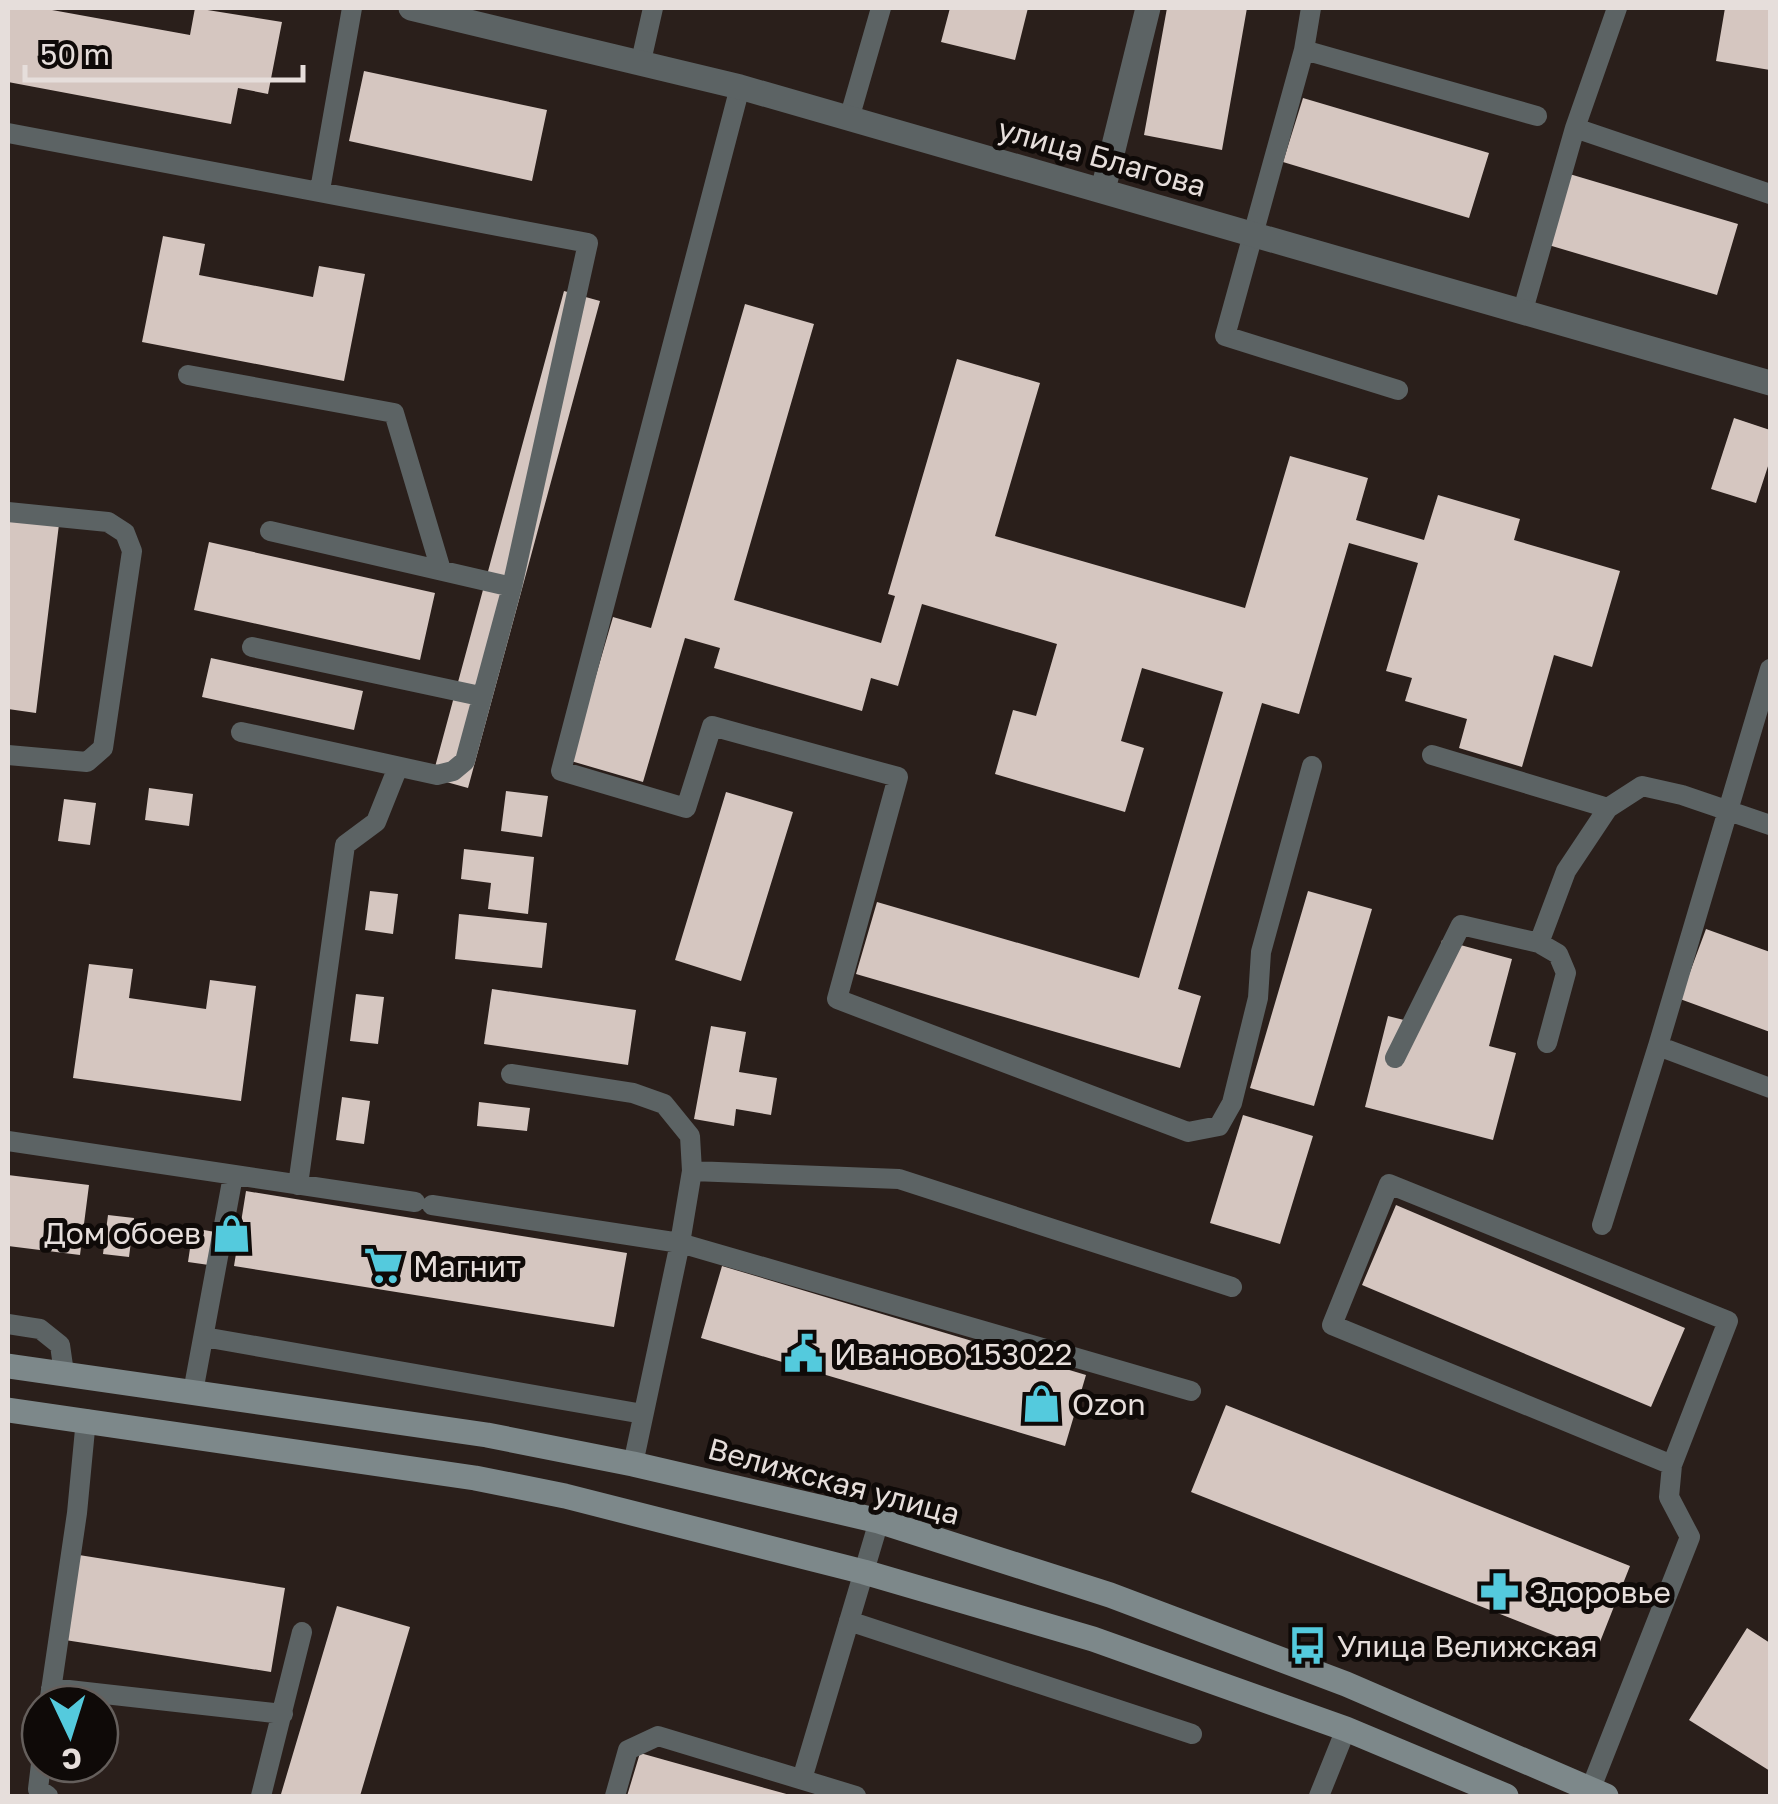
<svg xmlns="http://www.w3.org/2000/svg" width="1778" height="1804" font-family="'Golos Text',sans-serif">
<rect width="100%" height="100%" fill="#2a1f1b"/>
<path fill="#d5c6c0" d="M 8,8 L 41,8 L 190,35 L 195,8 L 282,22 L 268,94 L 238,88 L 231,124 L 8,82 Z
M 950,8 L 1028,8 L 1015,60 L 941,42 Z
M 1167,8 L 1247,8 L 1222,150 L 1144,135 Z
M 1725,8 L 1770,8 L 1770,70 L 1716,61 Z
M 364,71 L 547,110 L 532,181 L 349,141 Z
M 1303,98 L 1489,153 L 1469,218 L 1283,162 Z
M 1556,170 L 1738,224 L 1717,295 L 1535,241 Z
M 163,236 L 205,244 L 199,275 L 313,297 L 319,266 L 365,274 L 344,381 L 142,342 Z
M 564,291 L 600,301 L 468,788 L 432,778 Z
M 745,304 L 814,324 L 734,600 L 881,643 L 895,596 L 888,594 L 957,359 L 1040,383 L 995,536 L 1245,608 L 1290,456 L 1368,478 L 1356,520 L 1424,540 L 1438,495 L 1520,519 L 1514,540 L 1620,571 L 1592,667 L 1554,655 L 1522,767 L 1459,748 L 1467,719 L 1405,701 L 1412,678 L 1386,671 L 1418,563 L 1349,543 L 1299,714 L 1262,703 L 1178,989 L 1201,996 L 1180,1068 L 856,974 L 877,902 L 1139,978 L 1223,692 L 1142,668 L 1121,741 L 1144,748 L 1125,812 L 995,774 L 1013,710 L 1036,716 L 1057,644 L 922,604 L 898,686 L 871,678 L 862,711 L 714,668 L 720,648 L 685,638 L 643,782 L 571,761 L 613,617 L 651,628 Z
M 1734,418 L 1770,430 L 1770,460 L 1756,503 L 1711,489 Z
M 8,509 L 60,516 L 36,713 L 8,709 Z
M 209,542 L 435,593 L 420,660 L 194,610 Z
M 211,658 L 363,691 L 354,730 L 202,697 Z
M 149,788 L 193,794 L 189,826 L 145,820 Z
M 506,791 L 548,796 L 542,837 L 501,831 Z
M 726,792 L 793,812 L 741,981 L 675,960 Z
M 64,799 L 96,803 L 90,845 L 58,841 Z
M 464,849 L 534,857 L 528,914 L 488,909 L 491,883 L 461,879 Z
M 370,891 L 398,894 L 393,934 L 365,930 Z
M 1308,891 L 1372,909 L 1314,1106 L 1250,1088 Z
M 459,914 L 547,923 L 542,968 L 455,959 Z
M 1706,929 L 1770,952 L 1770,1032 L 1680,999 Z
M 1442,940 L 1512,959 L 1489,1046 L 1516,1053 L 1493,1140 L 1365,1107 L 1388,1016 L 1420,1024 Z
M 89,964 L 133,969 L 129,998 L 206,1009 L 210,980 L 256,986 L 241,1101 L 73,1078 Z
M 492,989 L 636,1010 L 628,1065 L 484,1044 Z
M 356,994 L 384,997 L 378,1044 L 350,1041 Z
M 711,1026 L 746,1032 L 739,1072 L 777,1078 L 771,1115 L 736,1109 L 734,1126 L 694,1119 Z
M 342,1097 L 370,1101 L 364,1144 L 336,1140 Z
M 479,1102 L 530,1108 L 527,1131 L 477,1126 Z
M 1243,1115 L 1313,1136 L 1280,1244 L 1210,1223 Z
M 8,1175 L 89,1185 L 80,1255 L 8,1246 Z
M 246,1191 L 627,1253 L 614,1327 L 234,1266 Z
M 1396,1205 L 1685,1328 L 1651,1407 L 1362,1285 Z
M 108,1215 L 134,1218 L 129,1257 L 103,1254 Z
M 193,1228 L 215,1232 L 209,1265 L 188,1262 Z
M 722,1266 L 1086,1375 L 1065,1446 L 701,1338 Z
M 1226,1405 L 1630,1566 L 1596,1652 L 1191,1492 Z
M 79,1555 L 285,1588 L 271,1672 L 65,1640 Z
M 337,1606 L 410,1627 L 360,1796 L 290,1796 L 281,1794 Z
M 1747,1628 L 1770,1643 L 1770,1771 L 1689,1720 Z
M 640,1753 L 790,1795 L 790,1796 L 627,1796 Z"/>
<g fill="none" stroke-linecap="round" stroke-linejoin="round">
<path stroke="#5c6364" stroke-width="20" d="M 1311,8 L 1304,50 L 1225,336 L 1398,390
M 1304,50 L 1537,116
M 641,61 L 653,8
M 740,87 L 561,771 L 686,808 L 712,726 L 898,777 L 837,999 L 1188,1132 L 1219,1126 L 1232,1103 L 1258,998 L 1261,952 L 1312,766
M 849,119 L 881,8
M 1575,128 L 1770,194
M 8,133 L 588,243 L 512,587 L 465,761 L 453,771 L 437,775 L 241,732
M 320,190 L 352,8
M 1523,310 L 1575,128 L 1617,8
M 188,375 L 394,413 L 441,570
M 8,512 L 108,522 L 125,533 L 132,551 L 103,748 L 87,762 L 8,755
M 270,531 L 512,587
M 252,647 L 480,696
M 1770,669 L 1658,1046 L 1770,1088
M 1432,755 L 1608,808
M 1547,1043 L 1566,973 L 1558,954 L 1539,943 L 1566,871 L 1608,808 L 1642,786 L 1682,795 L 1770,825
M 1395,1058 L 1461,925 L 1539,943
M 511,1074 L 633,1093 L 664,1104 L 690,1136 L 692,1171 L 680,1243 L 633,1464
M 8,1141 L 415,1202
M 692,1171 L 899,1179 L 1232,1287
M 298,1185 L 345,845 L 376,822 L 398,767
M 432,1205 L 680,1243 L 1191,1391
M 1602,1225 L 1658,1046
M 8,1324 L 40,1329 L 60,1345 L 64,1373
M 204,1337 L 643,1414
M 193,1392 L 233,1176
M 849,1621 L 1192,1734
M 51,1688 L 283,1714
M 49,1704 L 77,1513 L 86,1419
M 41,1764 L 38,1789 L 48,1796
M 802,1779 L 879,1521
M 1591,1788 L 1690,1537 L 1669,1497 L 1672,1465 L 1728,1321 L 1389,1184 L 1332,1325 L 1672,1465
M 261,1796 L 302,1632
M 615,1796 L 628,1750 L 658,1736 L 856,1796
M 1319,1796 L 1346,1729"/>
<path stroke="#5c6364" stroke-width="25" d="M 411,8 L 740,87 L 1770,383
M 1103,190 L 1148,8"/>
<path stroke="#7d888a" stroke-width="25" d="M 8,1366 L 487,1435 L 633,1464 L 879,1521 L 1110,1595 L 1346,1684 L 1606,1796
M 8,1410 L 475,1478 L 565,1496 L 864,1572 L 1093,1639 L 1346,1729 L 1506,1796"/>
</g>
<defs>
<symbol id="shop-bare" viewBox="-9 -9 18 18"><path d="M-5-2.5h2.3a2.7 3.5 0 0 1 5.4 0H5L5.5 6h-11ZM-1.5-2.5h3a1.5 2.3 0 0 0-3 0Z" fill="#54cadd" stroke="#0f0a08" stroke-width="2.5" paint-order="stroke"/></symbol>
<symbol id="supermarket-bare" viewBox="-9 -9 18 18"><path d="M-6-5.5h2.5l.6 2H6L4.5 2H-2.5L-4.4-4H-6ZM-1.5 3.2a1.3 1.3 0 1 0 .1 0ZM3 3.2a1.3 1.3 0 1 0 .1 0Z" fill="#54cadd" stroke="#0f0a08" stroke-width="2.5" paint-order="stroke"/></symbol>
<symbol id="civic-bare" viewBox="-9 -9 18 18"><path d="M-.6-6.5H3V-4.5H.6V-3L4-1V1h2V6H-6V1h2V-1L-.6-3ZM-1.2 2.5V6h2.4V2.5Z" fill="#54cadd" stroke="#0f0a08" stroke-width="2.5" paint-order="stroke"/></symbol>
<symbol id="pharmacy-bare" viewBox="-9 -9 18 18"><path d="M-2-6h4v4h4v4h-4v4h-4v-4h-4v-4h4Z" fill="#54cadd" stroke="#0f0a08" stroke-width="2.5" paint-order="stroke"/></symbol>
<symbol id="bus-bare" viewBox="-9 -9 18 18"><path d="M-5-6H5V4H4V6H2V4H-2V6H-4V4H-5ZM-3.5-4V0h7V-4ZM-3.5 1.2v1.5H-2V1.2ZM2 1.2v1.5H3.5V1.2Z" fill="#54cadd" stroke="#0f0a08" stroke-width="2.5" paint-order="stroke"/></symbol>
</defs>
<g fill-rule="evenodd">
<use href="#shop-bare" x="204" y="1206" width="55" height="55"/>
<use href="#supermarket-bare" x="356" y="1238" width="55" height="55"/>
<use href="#civic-bare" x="776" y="1326" width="55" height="55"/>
<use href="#shop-bare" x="1014" y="1376" width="55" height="55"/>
<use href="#pharmacy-bare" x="1472" y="1564" width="55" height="55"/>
<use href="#bus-bare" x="1280" y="1618" width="55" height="55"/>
</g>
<g text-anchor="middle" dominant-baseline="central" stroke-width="10" stroke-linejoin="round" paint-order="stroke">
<g font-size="30" fill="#e6dedb" stroke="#0f0a08">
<text transform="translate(1102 157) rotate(16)">улица Благова</text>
<text transform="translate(834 1481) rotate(15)">Велижская улица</text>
</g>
<g font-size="30" fill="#e6dedb" stroke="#0f0a08" text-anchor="start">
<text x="201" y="1233" text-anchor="end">Дом обоев</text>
<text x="413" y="1266">Магнит</text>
<text x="834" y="1354">Иваново 153022</text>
<text x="1072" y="1404">Ozon</text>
<text x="1529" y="1592">Здоровье</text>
<text x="1337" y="1646">Улица Велижская</text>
</g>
</g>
<rect width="1778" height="1804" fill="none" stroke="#e6dedb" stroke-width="20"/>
<g transform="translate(70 1734) rotate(176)"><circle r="48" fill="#0f0a08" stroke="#655f5c" stroke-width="2.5"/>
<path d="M0-8L18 38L0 25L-18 38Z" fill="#54cadd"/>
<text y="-15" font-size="28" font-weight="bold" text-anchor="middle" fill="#e6dedb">С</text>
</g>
<path d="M25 65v15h278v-15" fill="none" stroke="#e6dedb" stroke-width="5"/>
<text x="40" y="65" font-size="30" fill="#e6dedb" stroke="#0f0a08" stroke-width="8" paint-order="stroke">50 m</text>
</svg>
